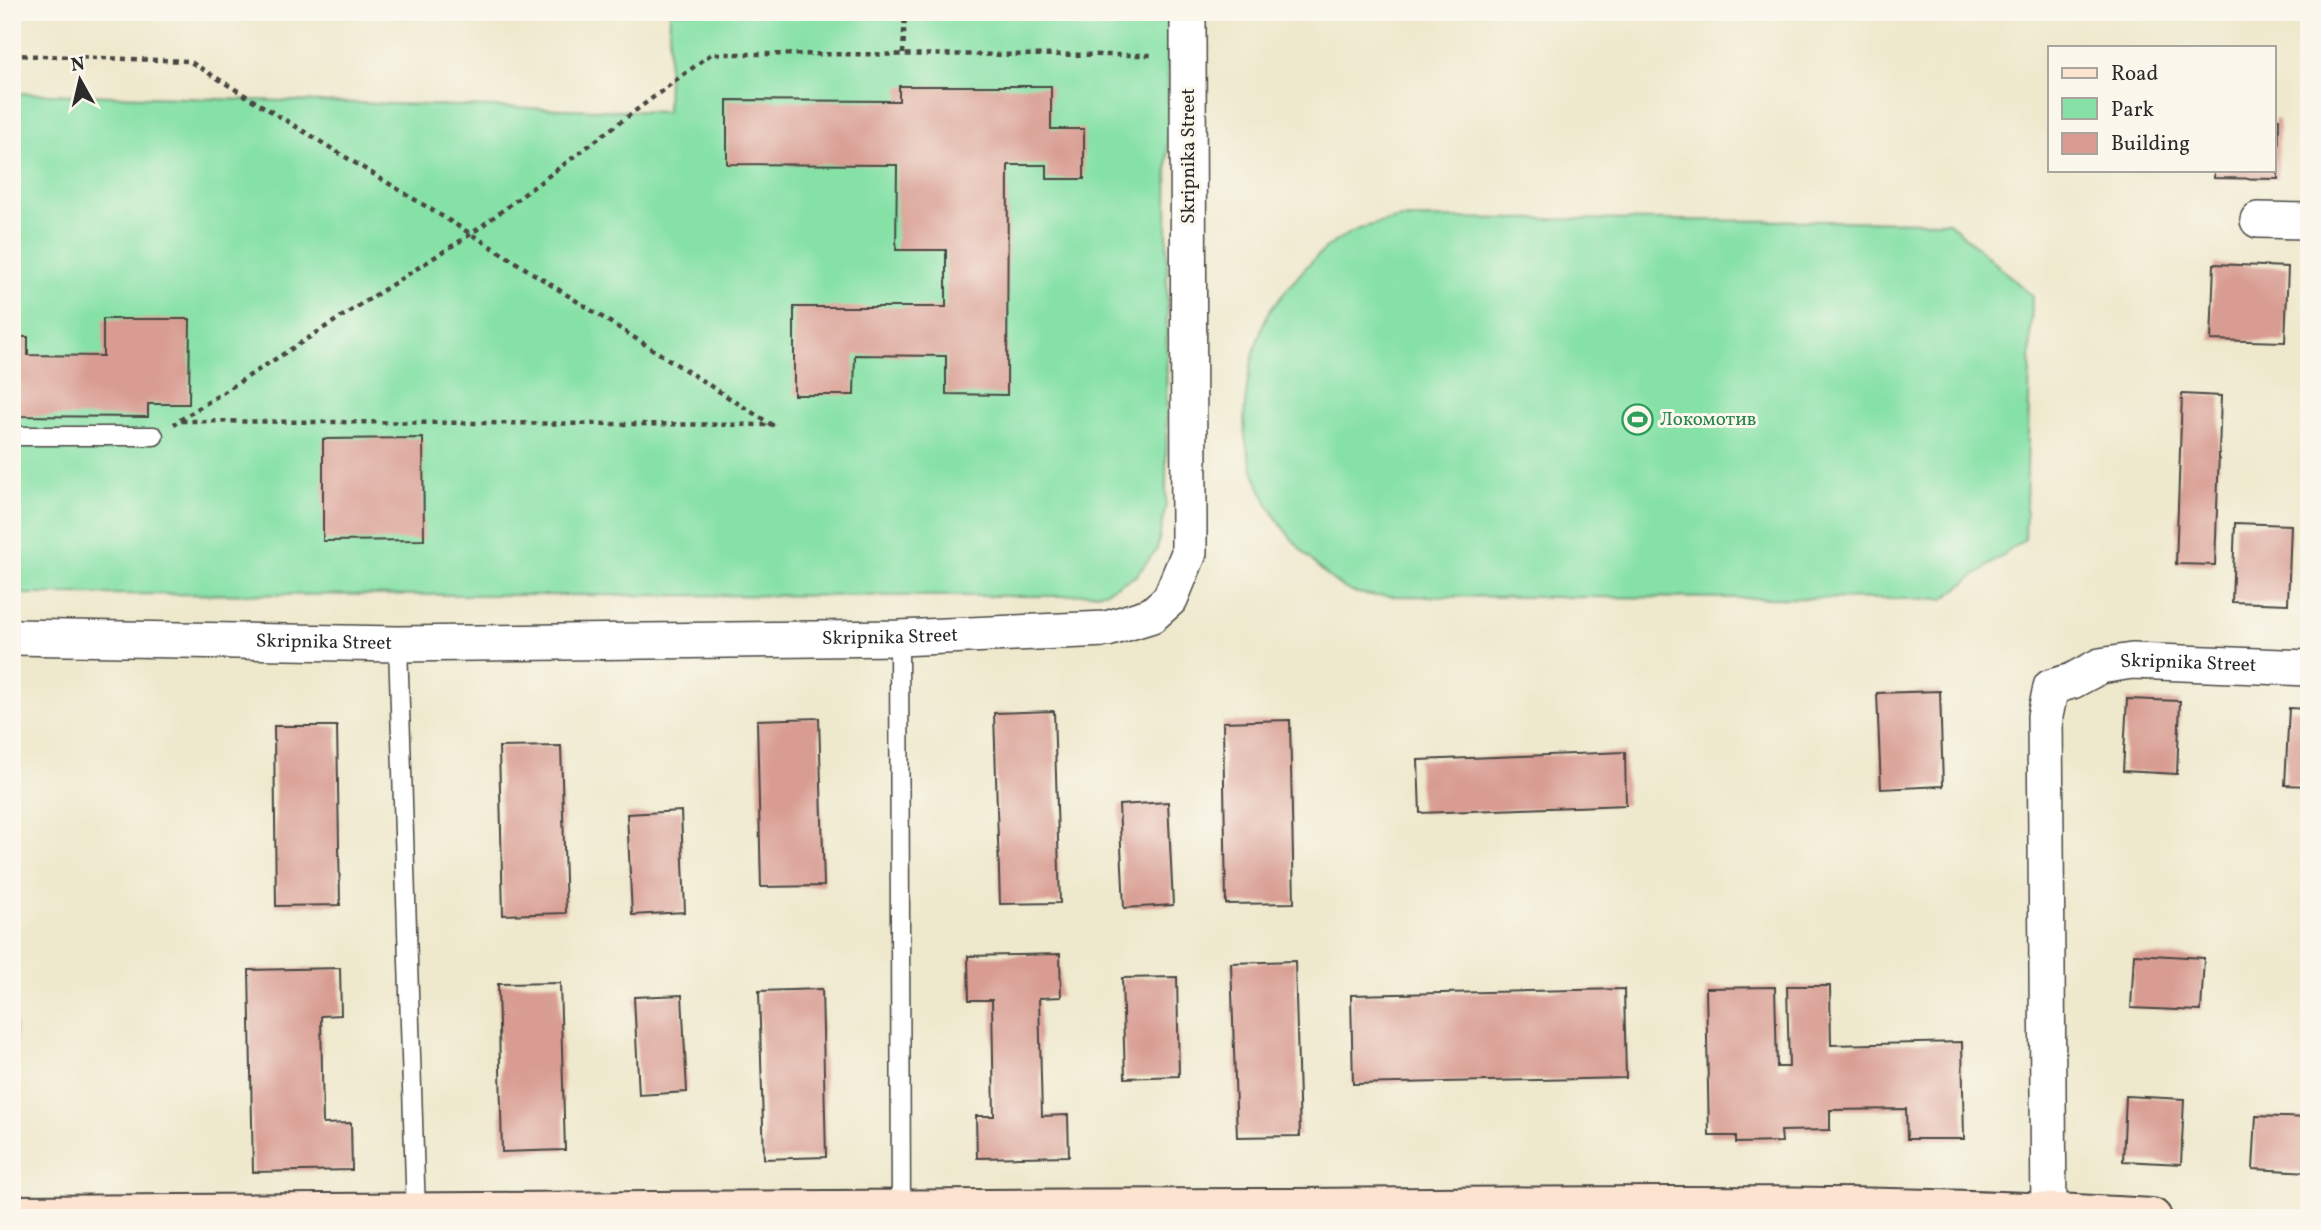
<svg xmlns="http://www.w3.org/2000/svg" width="2321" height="1230" font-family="Vollkorn,serif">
<rect width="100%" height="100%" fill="#fbf7ec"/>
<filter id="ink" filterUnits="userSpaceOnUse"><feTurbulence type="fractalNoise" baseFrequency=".0143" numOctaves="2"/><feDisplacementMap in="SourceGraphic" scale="14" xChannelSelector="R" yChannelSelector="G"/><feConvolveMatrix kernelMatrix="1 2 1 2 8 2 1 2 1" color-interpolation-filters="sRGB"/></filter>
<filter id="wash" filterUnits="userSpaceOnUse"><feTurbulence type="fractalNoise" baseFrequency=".00686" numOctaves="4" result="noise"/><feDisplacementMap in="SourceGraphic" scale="28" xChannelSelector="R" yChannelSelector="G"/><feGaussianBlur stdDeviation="1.57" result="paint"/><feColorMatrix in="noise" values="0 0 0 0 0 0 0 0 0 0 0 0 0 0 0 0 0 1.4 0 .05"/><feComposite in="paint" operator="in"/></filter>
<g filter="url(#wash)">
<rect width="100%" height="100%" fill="#eee8cc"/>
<path fill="#86e1a7" stroke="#588669" stroke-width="2" d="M 670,12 L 1168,12 L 1166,505 L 1157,549 L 1136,576 L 1104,592 L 1060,596 L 12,594 L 12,93 L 667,112 Z
M 1402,218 L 1949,222 L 2032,296 L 2025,539 L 1943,599 L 1376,596 C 1368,594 1358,594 1350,591 C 1334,585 1302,552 1291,538 C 1269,511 1253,478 1246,443 C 1240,408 1252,345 1268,314 C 1271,308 1277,302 1281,297 C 1300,273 1319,250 1346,235 C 1363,226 1383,222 1402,218 Z"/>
<g id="blocks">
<path fill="#d89c92" d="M 899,86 L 1051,86 L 1051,129 L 1084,129 L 1084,179 L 1047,179 L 1047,165 L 1008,165 L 1007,395 L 946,394 L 946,356 L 855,355 L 854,395 L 794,395 L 794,307 L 946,307 L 946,250 L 896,250 L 897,165 L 727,164 L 727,100 L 899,101 Z
M 2274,119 L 2279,119 L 2278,179 L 2214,178 L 2214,170 L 2274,170 Z
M 2214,264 L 2288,267 L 2285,342 L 2211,340 Z
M 12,272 L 17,272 L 17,337 L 28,337 L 28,355 L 103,356 L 103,319 L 190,319 L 189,404 L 148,404 L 148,417 L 12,416 Z
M 2182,394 L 2221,396 L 2215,565 L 2176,564 Z
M 423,438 L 424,540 L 323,541 L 323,439 Z
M 2235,523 L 2291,525 L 2288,604 L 2232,602 Z
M 1940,691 L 1943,786 L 1881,789 L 1877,693 Z
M 2127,699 L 2180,701 L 2177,774 L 2123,771 Z
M 2289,708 L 2309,709 L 2309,786 L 2285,785 Z
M 1054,711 L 1060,903 L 1000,904 L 994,713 Z
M 819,718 L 824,886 L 761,887 L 757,720 Z
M 1290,720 L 1294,903 L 1226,904 L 1223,722 Z
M 274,726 L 337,726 L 340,905 L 276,906 Z
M 561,746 L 566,913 L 503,915 L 499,747 Z
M 1625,752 L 1626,805 L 1420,813 L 1418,760 Z
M 1168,802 L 1173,905 L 1124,908 L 1119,805 Z
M 12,810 L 14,810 L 17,871 L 12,871 Z
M 681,811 L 685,912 L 632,915 L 627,814 Z
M 1060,954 L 1061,997 L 1039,998 L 1042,1116 L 1068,1115 L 1069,1156 L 977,1158 L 976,1116 L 994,1116 L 992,1000 L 969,1000 L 968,956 Z
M 2134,954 L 2204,958 L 2201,1011 L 2131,1008 Z
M 1295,961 L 1300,1136 L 1237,1137 L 1231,963 Z
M 12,962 L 15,962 L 19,1180 L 12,1180 Z
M 340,968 L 341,1015 L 321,1016 L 323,1124 L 351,1123 L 352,1170 L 253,1172 L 249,970 Z
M 1177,977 L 1179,1076 L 1125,1078 L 1122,978 Z
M 560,983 L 565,1150 L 502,1152 L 498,984 Z
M 1787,986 L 1830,986 L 1831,1045 L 1962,1042 L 1964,1139 L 1907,1139 L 1906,1109 L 1830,1110 L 1830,1130 L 1781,1131 L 1782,1142 L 1736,1143 L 1736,1136 L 1709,1136 L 1706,988 L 1775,987 L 1777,1067 L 1789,1067 Z
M 822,989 L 826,1157 L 764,1159 L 759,991 Z
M 1624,989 L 1626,1078 L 1353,1084 L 1351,995 Z
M 682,995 L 687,1092 L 639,1095 L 634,997 Z
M 2126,1096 L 2184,1099 L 2181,1164 L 2123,1161 Z
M 2256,1116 L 2309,1118 L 2309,1172 L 2253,1169 Z"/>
</g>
</g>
<g filter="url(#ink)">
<use href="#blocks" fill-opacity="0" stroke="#484743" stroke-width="2"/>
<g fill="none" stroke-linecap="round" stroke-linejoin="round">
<defs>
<path id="service" d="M 12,436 L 154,436
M 899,638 L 901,1209
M 398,644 L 416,1214"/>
<g id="minor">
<path d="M 2258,220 L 2309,221"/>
<path id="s1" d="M 12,637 L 398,644 L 899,638 L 1107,629 L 1152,615 L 1170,599 L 1189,553 L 1188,12"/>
<path id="s2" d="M 2049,1218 L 2045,716 L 2051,687 L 2072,681 L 2100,666 L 2132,661 L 2309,668"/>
</g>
<path id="secondary" d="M 12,1215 C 428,1209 844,1209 1260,1208 C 1557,1207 1856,1200 2152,1218"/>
</defs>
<use href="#service" stroke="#484743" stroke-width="21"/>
<use href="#minor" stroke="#484743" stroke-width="38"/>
<use href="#secondary" stroke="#484743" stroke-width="42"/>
<path stroke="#484743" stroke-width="4.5" stroke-dasharray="5 5" stroke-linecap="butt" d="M 903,54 L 905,12
M 12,55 L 189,61 L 471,234 L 772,425 L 179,421 L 174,424
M 180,420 L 471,234 L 711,54 L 1152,55"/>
<use href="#service" stroke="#fff" stroke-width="18"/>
<use href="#minor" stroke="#fff" stroke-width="35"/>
<use href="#secondary" stroke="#fde4d1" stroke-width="38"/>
</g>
</g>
<defs>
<symbol id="stadium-ring" viewBox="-11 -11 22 22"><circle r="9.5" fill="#fbf7ec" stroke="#2e9e5b" stroke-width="1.5"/><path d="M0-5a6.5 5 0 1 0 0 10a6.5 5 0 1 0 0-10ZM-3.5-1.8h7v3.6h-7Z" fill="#2e9e5b"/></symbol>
</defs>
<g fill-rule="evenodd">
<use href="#stadium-ring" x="1620" y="402" width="35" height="35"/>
</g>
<g text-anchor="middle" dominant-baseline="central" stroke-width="6" stroke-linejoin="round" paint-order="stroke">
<g font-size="19" fill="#2b2b2b" stroke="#fbf7ec">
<text transform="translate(1189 156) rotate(-90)">Skripnika Street</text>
<text stroke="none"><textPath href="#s1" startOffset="878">Skripnika Street</textPath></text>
<text stroke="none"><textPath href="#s1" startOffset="312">Skripnika Street</textPath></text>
<text stroke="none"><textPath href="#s2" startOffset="674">Skripnika Street</textPath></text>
</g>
<g font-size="19" fill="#27864d" stroke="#fbf7ec" text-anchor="start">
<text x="1660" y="420">Локомотив</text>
</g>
</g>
<rect width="2321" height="1230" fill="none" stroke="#fbf7ec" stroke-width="42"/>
<rect x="2048" y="46" width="228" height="126" fill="#fbf7ec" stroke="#a8a59f" stroke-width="2"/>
<rect x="2062" y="68" width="35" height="10" fill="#fde4d1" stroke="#a8a59f" stroke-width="2"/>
<text x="2111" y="80" font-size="21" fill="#2b2b2b">Road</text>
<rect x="2062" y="98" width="35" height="21" fill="#86e1a7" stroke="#a8a59f" stroke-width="2"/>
<text x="2111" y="116" font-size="21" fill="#2b2b2b">Park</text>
<rect x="2062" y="133" width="35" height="21" fill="#d89c92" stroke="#a8a59f" stroke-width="2"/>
<text x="2111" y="150" font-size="21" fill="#2b2b2b">Building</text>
<g transform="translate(80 80) rotate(352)" stroke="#fbf7ec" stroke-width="5" paint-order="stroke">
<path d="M0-5L12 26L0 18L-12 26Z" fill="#2b2b2b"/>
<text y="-10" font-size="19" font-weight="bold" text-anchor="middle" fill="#2b2b2b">N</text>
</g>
</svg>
